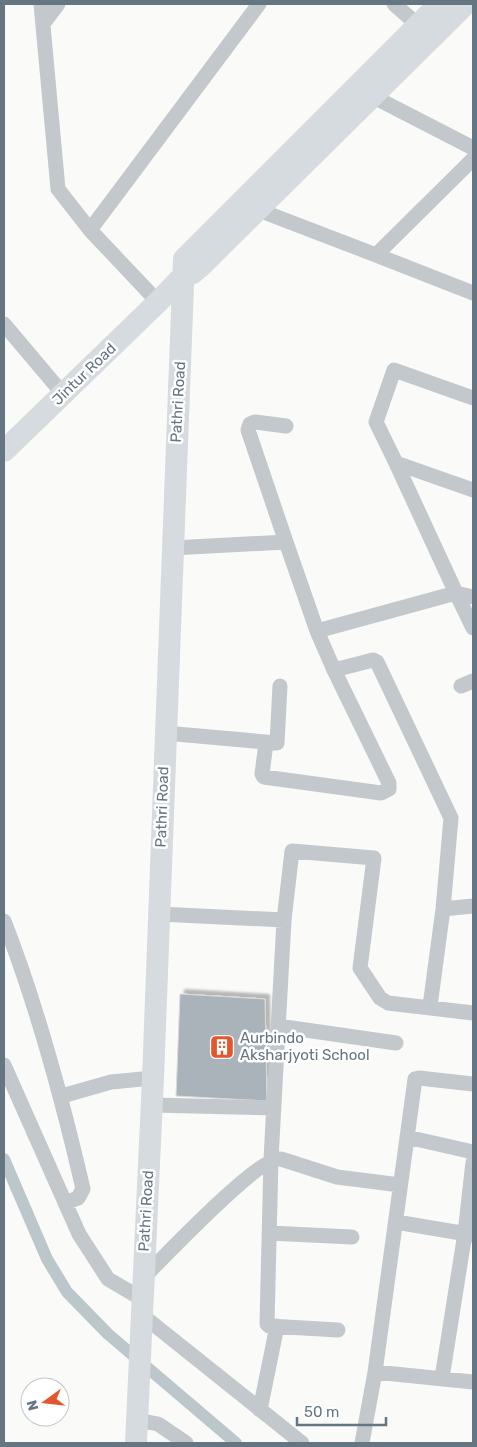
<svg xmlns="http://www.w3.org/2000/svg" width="477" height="1447" font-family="Rubik,sans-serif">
<defs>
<filter id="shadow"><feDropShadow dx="4.5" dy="-4.5" stdDeviation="1" flood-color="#0004"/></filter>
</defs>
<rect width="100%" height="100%" fill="#fafaf8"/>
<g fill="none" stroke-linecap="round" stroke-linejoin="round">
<path stroke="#bbc7cb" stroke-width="12" d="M 4,1159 L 47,1259 L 67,1292 L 108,1334 L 236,1443"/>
</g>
<path fill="#aab3b9" stroke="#dcdcda" filter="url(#shadow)" d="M 180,994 L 265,999 L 267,1101 L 176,1096 Z"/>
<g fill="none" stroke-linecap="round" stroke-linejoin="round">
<path stroke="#c3c8cc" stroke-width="15" d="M 41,4 L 58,189 L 90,230 L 158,302
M 394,4 L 418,25
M 43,24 L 58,4
M 372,96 L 473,148
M 256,209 L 376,255 L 473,159
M 90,230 L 259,4
M 376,255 L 473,293
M 4,324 L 63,394
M 473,398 L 394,370 L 376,422 L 396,463 L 473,490
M 286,542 L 248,430 L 250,424 L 255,422 L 286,426
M 172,548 L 286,542 L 317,631 L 456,593 L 396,463
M 456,593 L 473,628
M 456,593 L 473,597
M 334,670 L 373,660 L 377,662 L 451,818 L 443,909 L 430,1006
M 461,686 L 473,681
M 165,733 L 277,743 L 280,686
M 266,743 L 262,774 L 264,777 L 381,793 L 389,789 L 389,783 L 334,670 L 317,631
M 443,909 L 473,906
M 159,914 L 284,920
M 4,921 C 38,1008 62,1098 83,1189 L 78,1198 L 65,1203
M 278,1026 L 396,1043
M 4,1065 L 79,1234 L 108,1279 L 142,1299
M 62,1096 L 111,1082 L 153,1078
M 152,1105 L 274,1108
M 407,1137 L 473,1152
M 396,1222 L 473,1235
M 269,1233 L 352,1237
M 143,1278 C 163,1258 260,1155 281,1159 L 337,1177 L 400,1185
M 142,1315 L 302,1443
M 338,1330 L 269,1326 L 267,1324 L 271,1159 L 284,920 L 292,851 L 374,858 L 360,968 L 380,998 L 388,1003 L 473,1013
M 375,1372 L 473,1382
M 442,1378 L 465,1233 L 473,1162
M 260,1410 L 277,1326
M 137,1420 L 158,1424 L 186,1443
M 362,1443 L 375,1372 L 415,1079 L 419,1078 L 473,1084"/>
<path stroke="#d6dbdf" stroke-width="22" d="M 4,451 L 158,302 L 184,275 L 193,273 L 200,267 L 466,4
M 136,1443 L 153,1078 L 184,259 L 439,4"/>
</g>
<defs>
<symbol id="building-square" viewBox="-11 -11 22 22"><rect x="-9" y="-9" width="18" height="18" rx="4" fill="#e4572e" stroke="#fff"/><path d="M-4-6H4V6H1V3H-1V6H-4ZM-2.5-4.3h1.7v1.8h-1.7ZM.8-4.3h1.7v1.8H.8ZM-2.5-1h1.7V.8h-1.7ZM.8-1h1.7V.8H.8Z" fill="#fff"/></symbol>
</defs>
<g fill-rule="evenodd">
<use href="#building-square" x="208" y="1033" width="28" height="28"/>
</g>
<g text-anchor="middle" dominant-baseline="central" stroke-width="5" stroke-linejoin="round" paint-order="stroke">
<g font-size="15" fill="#657683" stroke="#fff">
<text transform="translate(84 374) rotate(-44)">Jintur Road</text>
<text transform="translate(178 402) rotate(-87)">Pathri Road</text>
<text transform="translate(162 807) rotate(-88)">Pathri Road</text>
<text transform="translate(146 1211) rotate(-87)">Pathri Road</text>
</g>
<g font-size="15" fill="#657683" stroke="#fff" text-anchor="start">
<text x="240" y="1038">Aurbindo<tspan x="240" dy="17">Aksharjyoti School</tspan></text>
</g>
</g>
<rect width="477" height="1447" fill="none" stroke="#657683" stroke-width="10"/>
<g transform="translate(45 1402) rotate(255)"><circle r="24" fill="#ffffff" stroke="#c1c8cd"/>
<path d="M0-4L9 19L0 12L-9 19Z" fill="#e4572e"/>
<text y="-8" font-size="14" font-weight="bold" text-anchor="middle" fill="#657683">N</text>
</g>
<path d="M297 1417v8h89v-8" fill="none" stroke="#657683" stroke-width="2.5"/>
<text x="304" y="1417" font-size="15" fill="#657683" stroke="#ffffff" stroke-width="4" paint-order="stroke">50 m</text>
</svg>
